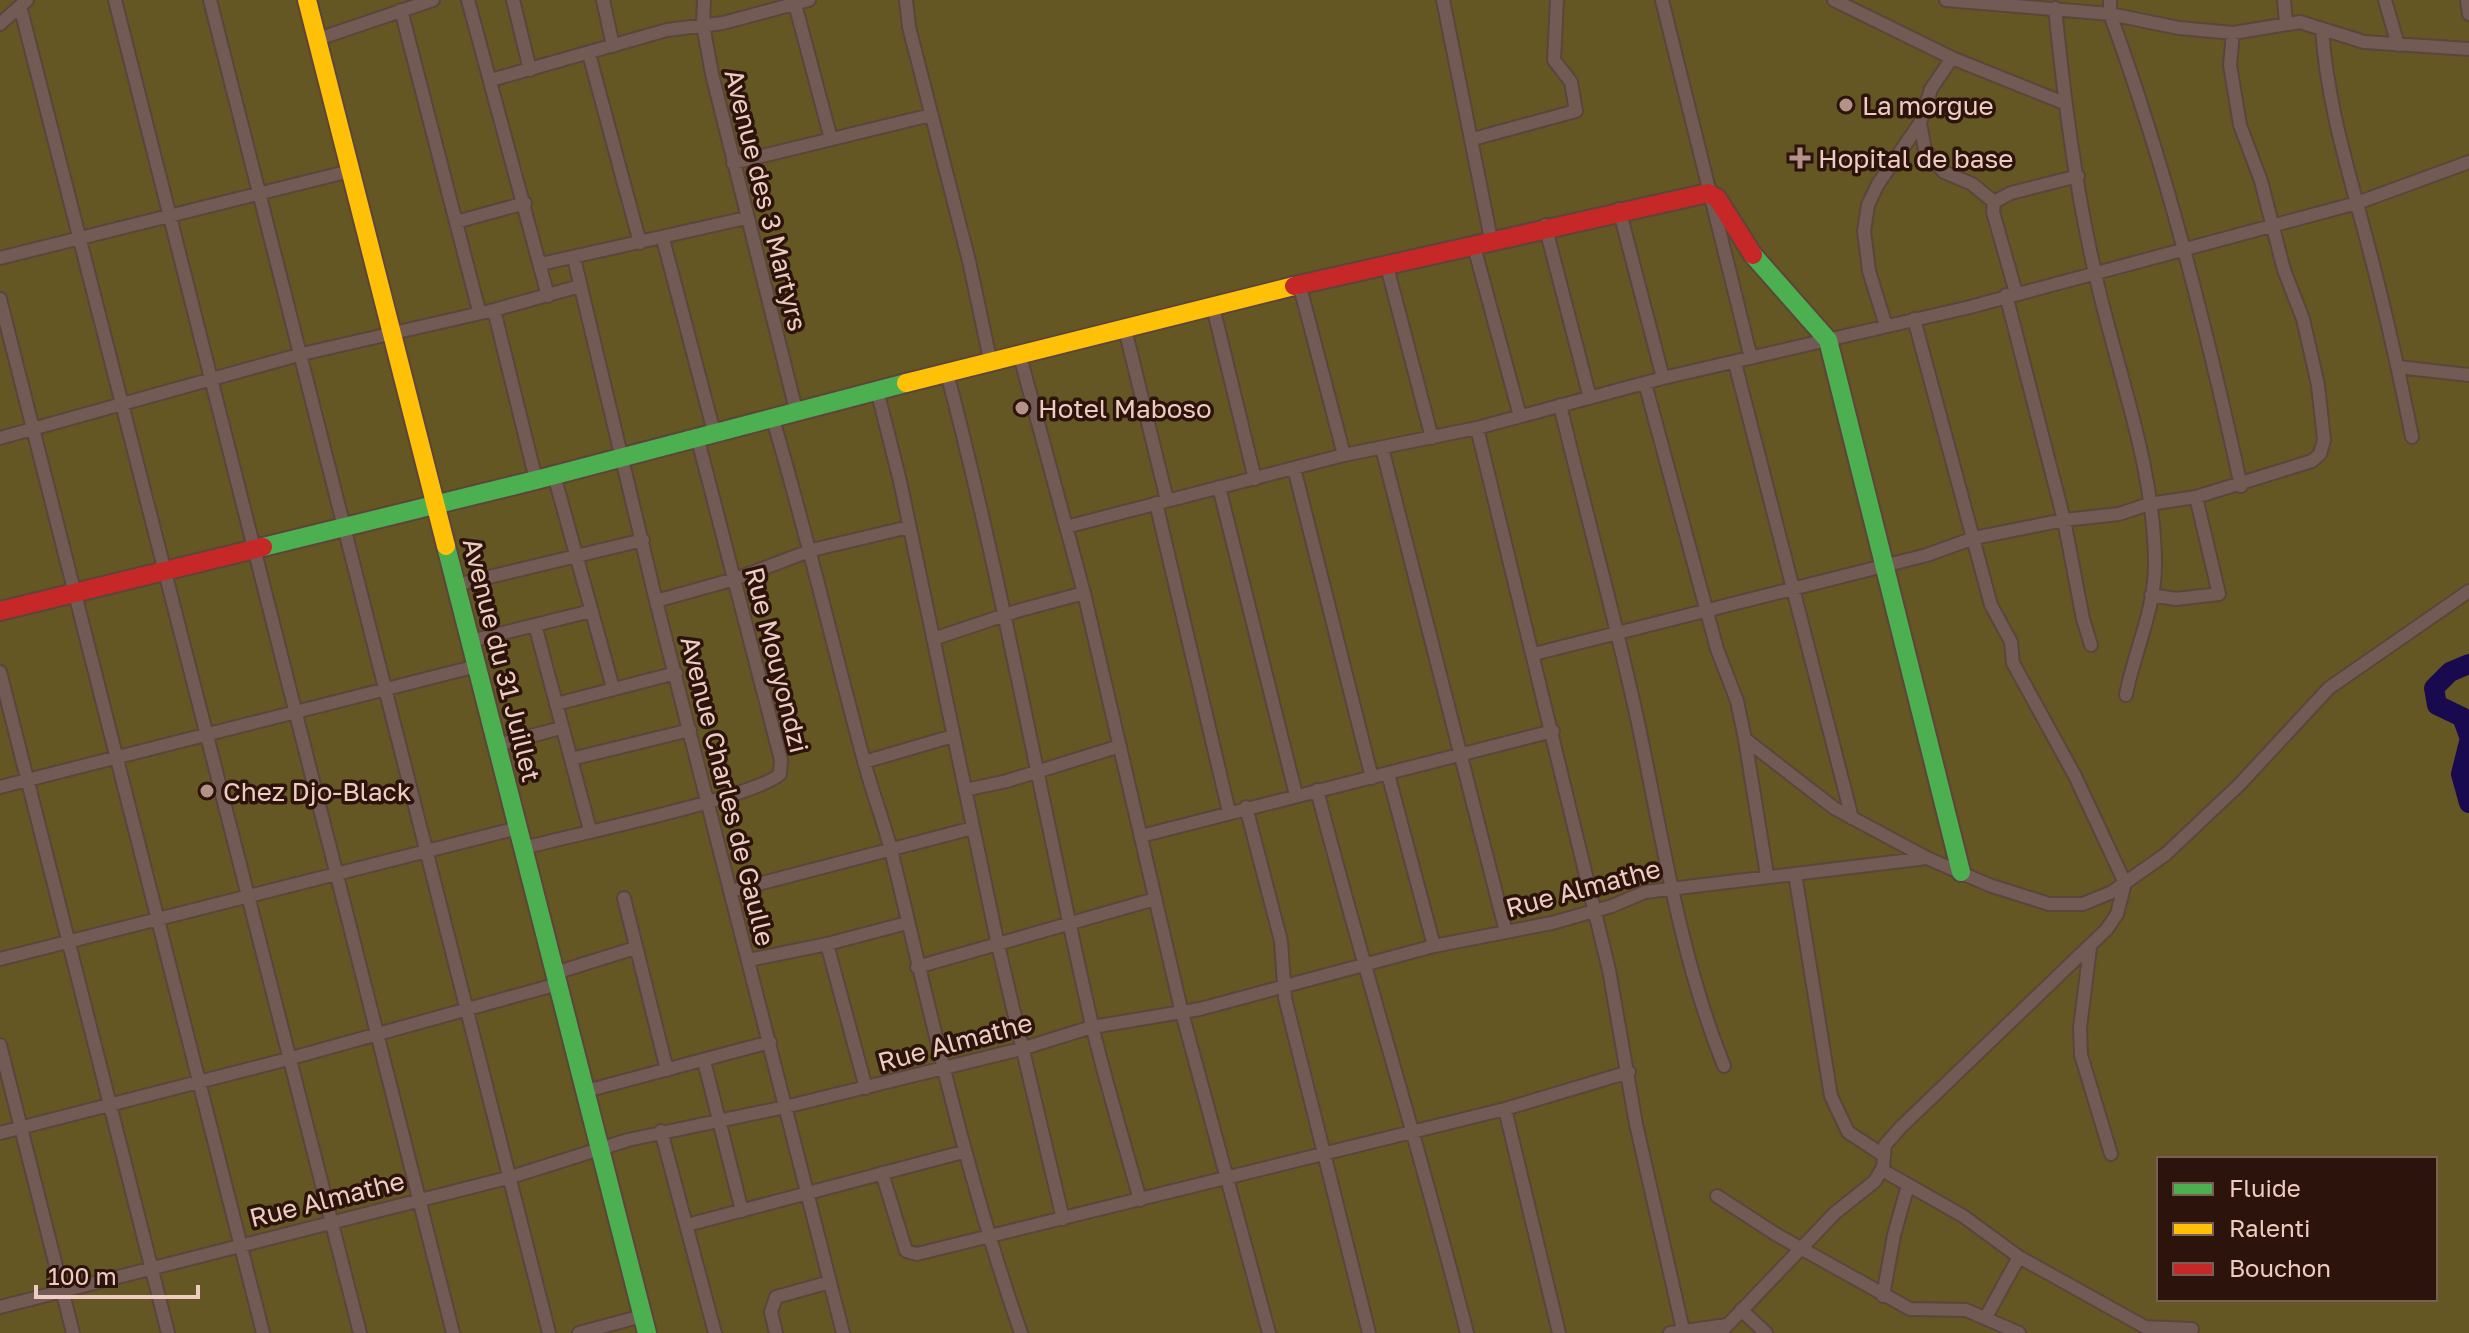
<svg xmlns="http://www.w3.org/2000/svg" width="2469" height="1333" font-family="'Golos Text',sans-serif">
<rect width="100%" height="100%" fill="#46271e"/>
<path fill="#655724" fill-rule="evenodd" d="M 0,0 L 2469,0 L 2469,1333 L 0,1333 ZM 2159,1159 L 2435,1159 L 2435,1299 L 2159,1299 Z"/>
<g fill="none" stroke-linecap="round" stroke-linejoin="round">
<path stroke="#190a50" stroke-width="20" d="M 2469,664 L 2450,672 L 2434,688 L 2437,705 L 2462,717 L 2469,736
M 2469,742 L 2461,774 L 2469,803"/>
<defs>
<path id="street" d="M 115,0 L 453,1333
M 210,0 L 549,1333
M 468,0 L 548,296
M 513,0 L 530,70
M 603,0 L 613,46
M 704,0 L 703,25 L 712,74 L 796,410
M 906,0 L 909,27 L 969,261 L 991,364
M 1443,0 L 1491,239
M 1662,0 L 1751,358
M 1834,0 L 1952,58 L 2064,103
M 1946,0 L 2110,14 L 2179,28 L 2233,33 L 2300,22 L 2364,42 L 2469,49
M 2110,0 L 2110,14 C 2166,167 2206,326 2241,486
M 2284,0 L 2286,23
M 2385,0 L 2398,45
M 2467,0 L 2469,14
M 795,4 L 831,139
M 20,6 L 360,1333
M 2055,8 C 2064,97 2075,186 2095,273 C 2116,369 2155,466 2155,565 C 2155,610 2134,652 2126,695
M 401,10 L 479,311
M 0,24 L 27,0
M 2322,29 C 2327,104 2349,172 2368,245 C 2385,309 2399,372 2412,437
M 318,39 L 433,0
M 589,54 L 640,243
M 491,80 L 667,30 L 723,23 L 809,0
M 1920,123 L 1925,150 L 1944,172 L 1972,184 L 1994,202
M 1473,139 L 1576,111 L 1571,82 L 1554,60 L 1557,0
M 733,163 L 931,115
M 1619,209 L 1663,378
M 456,222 L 525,203
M 1545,225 L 1590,398
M 663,239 L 714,432
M 1473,243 L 1520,416
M 0,258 L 350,171
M 574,258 L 656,601 L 843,1333
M 1386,263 L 1432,438
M 541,264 L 746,218
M 1300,287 L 1344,455
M 2016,293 L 1993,212 L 1994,202 L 2011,193 L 2078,176
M 2006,295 L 2064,520 L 2083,619 L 2091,645
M 0,299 L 263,1333
M 1213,307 L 1255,479
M 494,310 L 536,480
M 1886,326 L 1869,271 L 1864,231 L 1868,205 L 1878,184 L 1920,123 L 1931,89 L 1952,58
M 1125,329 L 1167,500
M 1020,356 L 1084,593 L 1181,1009 L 1269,1333
M 1735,363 L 1852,818
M 2398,367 L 2469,375
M 947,373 C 1004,589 1042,808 1092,1025 C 1106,1084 1124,1142 1140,1200
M 1645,383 L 1717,649 L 1737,701 L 1745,739 L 1834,808 L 1927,858 L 1989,885 L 2049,904 L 2083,904 L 2112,892 L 2166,854 L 2240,784 L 2329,688 L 2469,591
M 877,390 L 900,481 L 998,945 L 1063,1219
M 1560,405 C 1585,510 1614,613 1637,718 C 1662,835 1679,954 1724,1066
M 772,416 C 806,530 833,646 864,761 C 872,792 884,822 892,854 C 931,1015 966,1176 1021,1333
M 1477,428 L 1609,970 L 1636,1124 L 1683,1330
M 0,438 L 302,354 L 494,310 L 580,286
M 1382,448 L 1506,932
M 1294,468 L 1372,778
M 554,475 L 613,688
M 1219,487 L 1296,795
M 1156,503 L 1229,812
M 1066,527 L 1344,455 L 1477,428 L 1663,378 L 1970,307 L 2357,203 L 2469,162
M 456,585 L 643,540
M 2151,595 L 2176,599 L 2219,594 L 2196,497
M 656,601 L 735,579 L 812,550 L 909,527
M 535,625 L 590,830
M 933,639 L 1017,611 L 1084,593
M 471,641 L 591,611
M 1534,654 L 1927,555 L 1974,538 L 2064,520 L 2119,514 L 2149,504 L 2196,497 L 2312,461 L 2320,454 L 2324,440 L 2318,385 L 2303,319 L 2284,270 L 2261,181 L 2240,125 L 2230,65 L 2233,33
M 0,672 L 168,1333
M 556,704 L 676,673
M 1745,739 L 1767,875
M 497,745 L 561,728
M 571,759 L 690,730
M 864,762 L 953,736
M 1388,774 L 1434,946
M 0,787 L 477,666
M 965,790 L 1007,781 L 1120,746
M 1317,790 C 1364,972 1421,1151 1467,1333
M 1246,807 L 1281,941 L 1285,998 L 1369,1333
M 1141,836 L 1553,731
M 523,848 C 568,836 756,797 780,774 L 781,760 L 697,436
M 1795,874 L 1831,1096 L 1848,1132 L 1883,1155
M 731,891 L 973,828
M 624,898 L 667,1070
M 827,944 L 907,923
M 2090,948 L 2080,1028 L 2081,1055 L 2111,1154
M 0,959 L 518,828
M 749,960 L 827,944 L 866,1088
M 917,967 L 1155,899
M 555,973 L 635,948
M 0,1045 L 73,1333
M 704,1061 L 742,1211
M 586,1091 L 770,1042
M 1505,1109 L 1559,1333
M 661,1131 L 715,1333
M 0,1133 L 288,1059 L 558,984
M 1882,1170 L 1963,1216 L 2019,1257 L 2145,1327 L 2192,1329
M 882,1173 L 906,1251 L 917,1254 L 1505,1109 L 1629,1072
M 1717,1196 L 1777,1235 L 1910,1309 L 1966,1310 L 2019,1333
M 687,1225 L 963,1152
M 1883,1296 L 1894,1235 L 1908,1185
M 0,1307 L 511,1177 L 628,1140 L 785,1107 L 1021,1049 L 1092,1027 L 1200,1009 L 1434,946 L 1552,923 L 1612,906 L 1645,892 L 1927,858
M 1741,1310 L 1766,1333
M 1986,1317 L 2019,1257
M 579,1333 L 642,1316
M 776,1333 L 771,1312 L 776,1297 L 830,1282
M 1670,1333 L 1727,1325
M 1720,1333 L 1835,1213 L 1875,1181 L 1883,1167 L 1885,1145 L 1901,1127 L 2107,929 L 2117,914 L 2125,883 L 2075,776 L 2013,663 L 2011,642 L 1991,605 L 1914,319"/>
<path id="fast" d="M 1753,255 L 1828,340 L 1961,872
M 446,546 L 647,1333
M 263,547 L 536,480 L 906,383"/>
<path id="slow" d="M 307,0 L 446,546
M 906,383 L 1294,286"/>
<path id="jam" d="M 1294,286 L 1708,193 L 1717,198 L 1753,255
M 0,611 L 263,547"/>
</defs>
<use href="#street" stroke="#5c443c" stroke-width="16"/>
<use href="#fast" stroke="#5c443c" stroke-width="22"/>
<use href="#slow" stroke="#5c443c" stroke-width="22"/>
<use href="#jam" stroke="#5c443c" stroke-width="22"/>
<use href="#street" stroke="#725b54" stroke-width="12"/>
<use href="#fast" stroke="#4caf50" stroke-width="18"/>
<use href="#slow" stroke="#ffc107" stroke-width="18"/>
<use href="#jam" stroke="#c62828" stroke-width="18"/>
</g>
<g fill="#b49288" stroke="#2c130b" stroke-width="3">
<circle cx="1846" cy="105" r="8"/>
<path d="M1796 146h8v8h8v8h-8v8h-8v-8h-8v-8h8z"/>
<circle cx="1022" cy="408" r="8"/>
<circle cx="207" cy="791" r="8"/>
</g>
<g text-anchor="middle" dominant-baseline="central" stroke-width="7" stroke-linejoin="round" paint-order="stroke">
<g font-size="26" fill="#efccc1" stroke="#2c130b" text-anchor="start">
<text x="1862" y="105">La morgue</text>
<text x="1818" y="158">Hopital de base</text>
<text x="1038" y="408">Hotel Maboso</text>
<text x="223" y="791">Chez Djo-Black</text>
</g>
<g font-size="26" fill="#efccc1" stroke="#2c130b">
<text transform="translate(766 200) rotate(76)">Avenue des 3 Martyrs</text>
<text transform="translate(502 660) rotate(76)">Avenue du 31 Juillet</text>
<text transform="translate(777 660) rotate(76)">Rue Mouyondzi</text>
<text transform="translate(728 791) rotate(76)">Avenue Charles de Gaulle</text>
<text transform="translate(1583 888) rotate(-15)">Rue Almathe</text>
<text transform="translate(955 1042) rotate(-15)">Rue Almathe</text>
<text transform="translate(327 1199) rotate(-14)">Rue Almathe</text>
</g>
</g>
<rect x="2157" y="1157" width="280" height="144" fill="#2c130b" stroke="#7a5d54" stroke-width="2"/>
<rect x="2173" y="1183" width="40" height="12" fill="#4caf50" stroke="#7a5d54" stroke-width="2"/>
<text x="2229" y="1197" font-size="24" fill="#efccc1">Fluide</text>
<rect x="2173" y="1223" width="40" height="12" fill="#ffc107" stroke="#7a5d54" stroke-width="2"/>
<text x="2229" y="1237" font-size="24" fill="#efccc1">Ralenti</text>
<rect x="2173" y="1263" width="40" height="12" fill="#c62828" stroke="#7a5d54" stroke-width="2"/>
<text x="2229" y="1277" font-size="24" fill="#efccc1">Bouchon</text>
<path d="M36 1285v12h162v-12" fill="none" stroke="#efccc1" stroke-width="4"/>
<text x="48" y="1285" font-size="24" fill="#efccc1" stroke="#2c130b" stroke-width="6" paint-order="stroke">100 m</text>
</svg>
